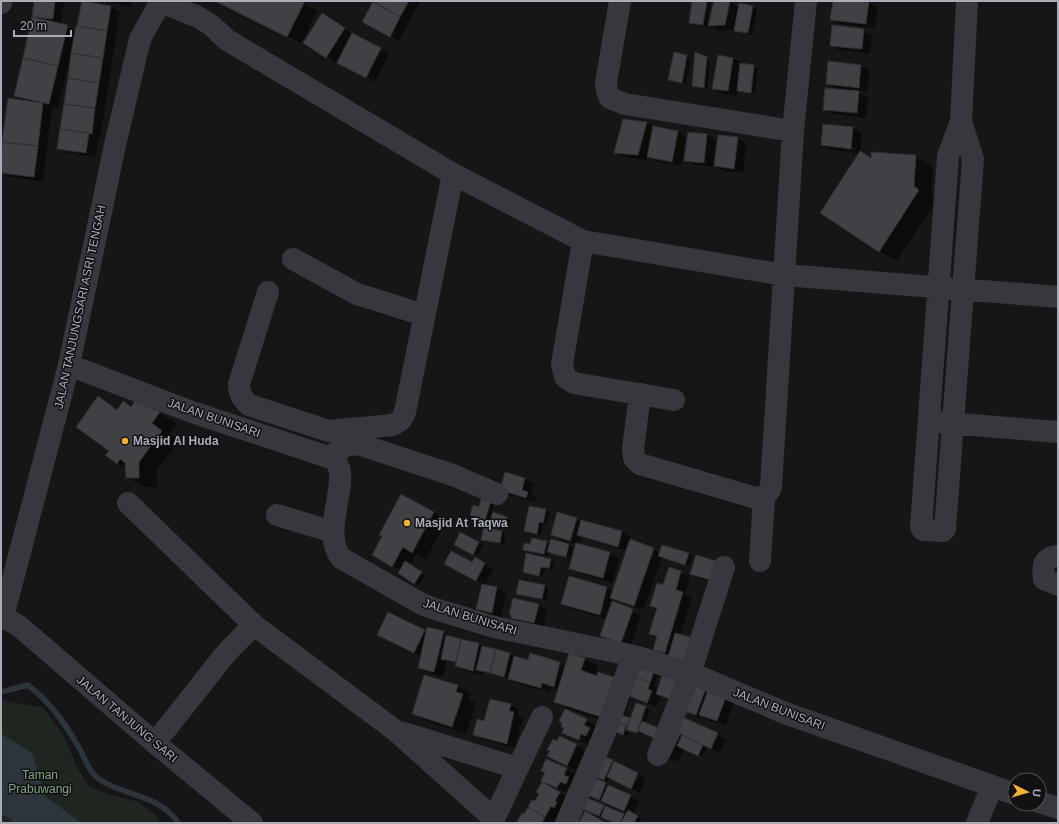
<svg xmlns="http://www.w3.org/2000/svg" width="1059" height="824" font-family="Arial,sans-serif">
<rect width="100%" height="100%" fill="#161618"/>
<path fill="#1e261f" d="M 1,700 L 44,708 L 64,736 L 77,768 L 89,786 L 111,795 L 138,802 L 156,815 L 160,823 L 1,823 Z"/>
<path fill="#2c353c" d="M 1,734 L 32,753 L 45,796 L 81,823 L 14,823 L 1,813 Z"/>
<path fill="#0007" fill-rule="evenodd" d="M 36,1 L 64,1 L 61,24 L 76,31 L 78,27 L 83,2 L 111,7 L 120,12 L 100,138 L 98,138 L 95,157 L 67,153 L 58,148 L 72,55 L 71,54 L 58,108 L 52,107 L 43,181 L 9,177 L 1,172 L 9,99 L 26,102 L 15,95 Z
M 104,1 L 132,1 L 131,7 Z
M 217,1 L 298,1 L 317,11 L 301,43 Z
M 374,1 L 420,1 L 399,41 L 363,21 Z
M 693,1 L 711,1 L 707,27 L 690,22 Z
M 715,1 L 727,1 L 739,7 L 753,7 L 757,9 L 752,35 L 735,30 L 737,23 L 735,23 L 733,30 L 718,31 L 709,26 Z
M 834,1 L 869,2 L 878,8 L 875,28 L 840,24 L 831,19 Z
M 331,19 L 353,34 L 353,35 L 389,54 L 375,82 L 338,63 L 343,52 L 342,51 L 336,62 L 305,42 Z
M 863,30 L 872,35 L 870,54 L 839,50 L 831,45 Z
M 675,53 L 691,58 L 686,84 L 669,80 Z
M 706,58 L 710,60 L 707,89 L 697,88 L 693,86 Z
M 733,58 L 742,64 L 758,68 L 755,94 L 742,93 L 738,90 L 737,96 L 722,94 L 713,89 Z
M 861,66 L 870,71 L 867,92 L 856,91 L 868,98 L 866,118 L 833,114 L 824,109 L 838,90 L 827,83 Z
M 624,120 L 647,123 L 655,127 L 677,132 L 686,137 L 681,166 L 657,162 L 648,156 L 647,160 L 624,157 L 615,152 Z
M 824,125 L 853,128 L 862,133 L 860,152 L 871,159 L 872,153 L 916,156 L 933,167 L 931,197 L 936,201 L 897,261 L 879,251 L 860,153 L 830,150 L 822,145 ZM 830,145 L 856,148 L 856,150 L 830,147 Z
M 707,135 L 716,140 L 713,167 L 694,165 L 685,160 Z
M 737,138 L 746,143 L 743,173 L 724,171 L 715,166 Z
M 99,398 L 119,410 L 132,408 L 136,402 L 177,423 L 169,434 L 179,441 L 156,472 L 157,487 L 144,487 L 127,477 L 126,468 L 117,463 L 110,451 Z
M 506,473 L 525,479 L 534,484 L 531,494 L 536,498 L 535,502 L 510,495 L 501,490 Z
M 402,495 L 447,520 L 426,559 L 416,554 L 410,566 L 425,575 L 419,585 L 399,573 L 401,570 L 373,555 Z
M 496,499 L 492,513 L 511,521 L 508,529 L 471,515 Z
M 545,510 L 550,513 L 547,524 L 543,524 L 541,535 L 525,530 Z
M 576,519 L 581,522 L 622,532 L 631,537 L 630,541 L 660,552 L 688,554 L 693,556 L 689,566 L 662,557 L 643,610 L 614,599 L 613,603 L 641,615 L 630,648 L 601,636 L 607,619 L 571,609 L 562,603 L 570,577 L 607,588 L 613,592 L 627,551 L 581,537 L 579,545 L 610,553 L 619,558 L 612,583 L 579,573 L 570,568 L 577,544 L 561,540 L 552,535 Z
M 485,528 L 506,534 L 504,545 L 482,539 Z
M 461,534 L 483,545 L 477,556 L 455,544 Z
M 546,542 L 550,544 L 569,545 L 573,547 L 570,558 L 549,551 L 548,556 L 524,549 L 531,545 Z
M 697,556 L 725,586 L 700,579 L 691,574 Z
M 475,559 L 493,569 L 485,585 L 497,588 L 506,593 L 501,617 L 486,614 L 477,609 L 483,584 L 454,569 L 473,563 Z
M 550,560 L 554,562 L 553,570 L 545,568 L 543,577 L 524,572 Z
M 669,568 L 690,577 L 685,594 L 692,598 L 680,635 L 698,671 L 654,649 L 657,637 L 651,633 L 658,610 L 651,606 L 664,586 Z
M 544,586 L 548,589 L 546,600 L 517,593 Z
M 538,605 L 547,610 L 543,628 L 521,623 L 512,617 Z
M 424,631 L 427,633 L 443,632 L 452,638 L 479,644 L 485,648 L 529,661 L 530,655 L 566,667 L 584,659 L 598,666 L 595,676 L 620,680 L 654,672 L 658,675 L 654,686 L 659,689 L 664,674 L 735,700 L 726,726 L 690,714 L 681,709 L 683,704 L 661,695 L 656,707 L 631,696 L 624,717 L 631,720 L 636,704 L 650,710 L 641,735 L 630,730 L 628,736 L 614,731 L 612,723 L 568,709 L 555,702 L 559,690 L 551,688 L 550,692 L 518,684 L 508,678 L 482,672 L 482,675 L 465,671 L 456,666 L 457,663 L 447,661 L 443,677 L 428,673 L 419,668 L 422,657 L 378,635 Z
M 457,686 L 471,694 L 469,699 L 476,703 L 466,734 L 426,721 L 413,713 Z
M 511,705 L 519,710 L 518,716 L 523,718 L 515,748 L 483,740 L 474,735 L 485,722 Z
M 565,710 L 596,725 L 593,731 L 598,734 L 595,741 L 590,739 L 588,745 L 563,733 Z
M 679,717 L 726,739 L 720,753 L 707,747 L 702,757 L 684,749 L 678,762 L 662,754 Z
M 558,742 L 576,745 L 585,750 L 576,770 L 557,761 Z
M 547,760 L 575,774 L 575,789 L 569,786 L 566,792 L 551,786 L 568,798 L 554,823 L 518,823 L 535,802 L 540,794 L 537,792 L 546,772 Z
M 612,761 L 616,764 L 630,788 L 610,778 L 608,782 L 596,776 Z
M 639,774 L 646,779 L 640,793 L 632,789 Z
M 593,778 L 639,801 L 633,814 L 642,819 L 639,823 L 616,823 L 588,811 L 603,806 L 626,817 L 628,813 L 590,795 Z"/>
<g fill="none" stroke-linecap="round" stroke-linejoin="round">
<path stroke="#2c353c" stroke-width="5.5" d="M 1,692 L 28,685 C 49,701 65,723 78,746 C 85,757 88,772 99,779 C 124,797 160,794 178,823"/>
</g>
<path fill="#404145" stroke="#303034" d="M 34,1 L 55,1 L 53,19 L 32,17 Z
M 82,1 L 111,6 L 107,31 L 77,26 Z
M 215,1 L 300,1 L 304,3 L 287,37 Z
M 373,1 L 409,1 L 400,17 Z
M 692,1 L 707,1 L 703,25 L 689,23 Z
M 714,1 L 730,1 L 725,25 L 708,26 Z
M 833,1 L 869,1 L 866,24 L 830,20 Z
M 373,2 L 400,17 L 390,37 L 362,22 Z
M 739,3 L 753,6 L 748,33 L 734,31 Z
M 322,13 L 345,28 L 326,58 L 303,43 Z
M 32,17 L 68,25 L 58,66 L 23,58 Z
M 832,25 L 864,29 L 862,49 L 830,46 Z
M 76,26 L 107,31 L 103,58 L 71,53 Z
M 352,33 L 381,48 L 366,78 L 337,63 Z
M 674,52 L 687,55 L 682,83 L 668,80 Z
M 695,52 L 707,57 L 704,88 L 692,86 Z
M 71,53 L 103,58 L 99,83 L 68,78 Z
M 718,55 L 733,58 L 728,91 L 712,89 Z
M 23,58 L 58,66 L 49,104 L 14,96 Z
M 828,61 L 861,65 L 859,88 L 826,84 Z
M 740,63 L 754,65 L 751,93 L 737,91 Z
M 68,78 L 99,83 L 95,108 L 64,104 Z
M 825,88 L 859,91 L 857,113 L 823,110 Z
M 8,98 L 43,103 L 38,146 L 2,142 Z
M 64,104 L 95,108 L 92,134 L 60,129 Z
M 623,119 L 647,122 L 638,155 L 614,153 Z
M 823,124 L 853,127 L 851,149 L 821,145 Z
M 653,126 L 678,131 L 672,162 L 647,157 Z
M 60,129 L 89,133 L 86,153 L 57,149 Z
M 688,132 L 707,134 L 704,163 L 684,161 Z
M 718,135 L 738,137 L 734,169 L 714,166 Z
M 2,142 L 38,146 L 34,177 L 1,173 Z
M 860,151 L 871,158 L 871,152 L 916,155 L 914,186 L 919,190 L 879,252 L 820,213 Z
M 98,396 L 117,410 L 123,401 L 131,407 L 135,401 L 160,412 L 152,423 L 162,431 L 139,462 L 139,478 L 126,478 L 125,463 L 120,459 L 117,464 L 105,455 L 109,451 L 76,427 Z
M 505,472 L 525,478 L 522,490 L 528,492 L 526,498 L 500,490 Z
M 483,492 L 493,495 L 485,520 L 470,515 L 473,505 L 479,507 Z
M 401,494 L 434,512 L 412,553 L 403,547 L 392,567 L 372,555 L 382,536 L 379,535 Z
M 529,506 L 546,509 L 543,523 L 539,522 L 537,534 L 524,531 Z
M 493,512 L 507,517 L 504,528 L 489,523 Z
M 557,512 L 577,518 L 570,541 L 551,535 Z
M 581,520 L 622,531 L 618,547 L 577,535 Z
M 484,527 L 502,531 L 500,543 L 481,540 Z
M 460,532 L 479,542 L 473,555 L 454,545 Z
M 532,538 L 547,541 L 544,554 L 523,550 L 524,543 L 530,544 Z
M 551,539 L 569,544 L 566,557 L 547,552 Z
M 630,539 L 654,548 L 634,606 L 610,598 Z
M 576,543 L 610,552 L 603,578 L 569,569 Z
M 662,545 L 689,553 L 685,565 L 658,556 Z
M 451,551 L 472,562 L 475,557 L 485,563 L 476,581 L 444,564 Z
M 526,553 L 551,559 L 549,568 L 541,567 L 539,576 L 523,572 Z
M 696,555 L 722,563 L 717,582 L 690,574 Z
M 405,561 L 422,572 L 414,584 L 398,573 Z
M 669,567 L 681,571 L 676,590 L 683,592 L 665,653 L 653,650 L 657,636 L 649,634 L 657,608 L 650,606 L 657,583 L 663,585 Z
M 569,576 L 607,587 L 600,615 L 561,604 Z
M 519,580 L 545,585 L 542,599 L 516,594 Z
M 482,584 L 497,587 L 492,613 L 476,609 Z
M 513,598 L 539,604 L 534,623 L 511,618 L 511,615 L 509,615 Z
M 612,601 L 633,609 L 621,643 L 600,636 Z
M 388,612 L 425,630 L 414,653 L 377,635 Z
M 427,627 L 444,631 L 434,672 L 418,668 Z
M 675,633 L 697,639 L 689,667 L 667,660 Z
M 446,635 L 461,639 L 456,662 L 441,659 Z
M 461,639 L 479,643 L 473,671 L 455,666 Z
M 482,646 L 496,649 L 490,673 L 476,670 Z
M 496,649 L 510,653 L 504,677 L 490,673 Z
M 530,653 L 560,662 L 554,687 L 542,683 L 541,688 L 508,679 L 514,656 L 528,660 Z
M 569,653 L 585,658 L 581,670 L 597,676 L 598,672 L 620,679 L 608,719 L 554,702 Z
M 639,666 L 654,671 L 650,683 L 635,677 Z
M 663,673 L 686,681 L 678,702 L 656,694 Z
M 424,675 L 458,685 L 456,692 L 463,694 L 452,727 L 412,714 Z
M 633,676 L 650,683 L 648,689 L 652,691 L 647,703 L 627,695 Z
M 690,682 L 706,688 L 696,715 L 680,710 Z
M 709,688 L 727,694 L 717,721 L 699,715 Z
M 490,699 L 511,704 L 509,711 L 514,712 L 507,744 L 473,735 L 477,719 L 484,721 Z
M 636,703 L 646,706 L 637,733 L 626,730 Z
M 565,709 L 587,719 L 584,725 L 590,728 L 586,736 L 581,734 L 579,740 L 562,733 L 564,728 L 561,727 L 562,723 L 559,721 Z
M 614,713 L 630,718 L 627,726 L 612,721 Z
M 678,715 L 718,733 L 711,749 L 680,734 L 669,758 L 660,754 Z
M 612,721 L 626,726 L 623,735 L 609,729 Z
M 642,721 L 663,730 L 659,740 L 638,731 Z
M 682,735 L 703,745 L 698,756 L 677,746 Z
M 559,736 L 577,744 L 567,766 L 547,756 L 550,751 L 547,750 L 553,739 L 557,741 Z
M 599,754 L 613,760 L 604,780 L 590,774 Z
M 546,759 L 567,768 L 564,775 L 569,777 L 566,784 L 560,782 L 557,788 L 541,781 L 545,772 L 541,771 Z
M 614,761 L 638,773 L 631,789 L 607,777 Z
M 592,776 L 606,783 L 599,800 L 584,793 Z
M 542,782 L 560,792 L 555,801 L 557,802 L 554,808 L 551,806 L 545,817 L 528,807 L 532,800 L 535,801 L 539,794 L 536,792 Z
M 608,785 L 631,795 L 624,811 L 601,801 Z
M 587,798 L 604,805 L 599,816 L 583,809 Z
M 605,806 L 624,814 L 620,823 L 615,823 L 601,817 Z
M 528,807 L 545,817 L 542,823 L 516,823 L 522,813 L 524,814 Z
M 628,810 L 638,816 L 634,823 L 621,823 Z
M 585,811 L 606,823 L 579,823 Z"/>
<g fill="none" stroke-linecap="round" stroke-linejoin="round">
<path stroke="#37383d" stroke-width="22" d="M 620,1 L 606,83 L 607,91 L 610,98 L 625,104 L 793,131
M 161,2 L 198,17 L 211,25 L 227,40 L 453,174 L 583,241 L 784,275 L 1058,297
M 1,3 L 1,1
M 961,121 L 973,159 L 945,529 L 943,531 L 923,530 L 921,527 L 948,156 L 961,121 L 967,1
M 583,241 L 562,364 L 565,377 L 574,383 L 674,400
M 293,259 L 357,294 L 424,315
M 268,292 L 239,384 C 239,394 242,398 249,405 L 329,431 L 393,425 L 401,420 L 405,412 L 453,174
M 69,365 L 192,412 L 328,457 C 331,458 334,460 336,462 C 351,480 320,531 341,558 L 420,603 L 432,608 L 494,627 L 621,653 L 645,659 L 700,677 L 785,713 L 1015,794
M 640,394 L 633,449 L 634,458 L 640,464 L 756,498 C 765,497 768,495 771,487 L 793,131 L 806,1
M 938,422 L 1058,432
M 328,457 L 349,444 L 361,445 L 453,475 L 497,494
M 128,503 L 254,625 L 396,731 L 494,819
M 277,515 L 333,532
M 1058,556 C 1044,557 1042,566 1044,579 L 1058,585
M 760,561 L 764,497
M 1,616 L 19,626 L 155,743 L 252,823
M 3,617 L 69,365 L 115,145 L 140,39 L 161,1
M 404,733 L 517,768
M 155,743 L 227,652 L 254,625
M 658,755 L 690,674 L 724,567
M 1039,802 L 1058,808
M 492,823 L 542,717
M 566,823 L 604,735 L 633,656
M 977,823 L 992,786"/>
</g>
<g fill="#f2b134" stroke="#111113" stroke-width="1.5">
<circle cx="125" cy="441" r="4"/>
<circle cx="407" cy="523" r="4"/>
</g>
<g text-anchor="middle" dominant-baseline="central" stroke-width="3" stroke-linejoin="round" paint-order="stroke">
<g font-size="12" fill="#a8adb8" stroke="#111113">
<text transform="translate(80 307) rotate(-78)">JALAN TANJUNGSARI ASRI TENGAH</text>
<text transform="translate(214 418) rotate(19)">JALAN BUNISARI</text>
<text transform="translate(470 617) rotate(17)">JALAN BUNISARI</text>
<text transform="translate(779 709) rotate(21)">JALAN BUNISARI</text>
<text transform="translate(127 719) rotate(40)">JALAN TANJUNG SARI</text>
</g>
<g font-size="12" font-weight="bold" fill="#a8adb8" stroke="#111113" text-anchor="start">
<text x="133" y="441">Masjid Al Huda</text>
<text x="415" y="523">Masjid At Taqwa</text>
</g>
<g font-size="12" fill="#7fa381" stroke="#111113">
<text x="40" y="775">Taman<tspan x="40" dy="14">Prabuwangi</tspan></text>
</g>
</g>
<rect width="1059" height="824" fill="none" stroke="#a8adb8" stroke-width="4"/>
<g transform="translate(1027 792) rotate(95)"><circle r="19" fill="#111113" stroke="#4d4f55"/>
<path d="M0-3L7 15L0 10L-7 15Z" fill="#f2b134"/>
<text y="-6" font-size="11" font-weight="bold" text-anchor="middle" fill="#a8adb8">U</text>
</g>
<path d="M14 30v6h57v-6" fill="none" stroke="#a8adb8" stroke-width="2"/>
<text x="20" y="30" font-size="12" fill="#a8adb8" stroke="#111113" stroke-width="3" paint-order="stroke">20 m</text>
</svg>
